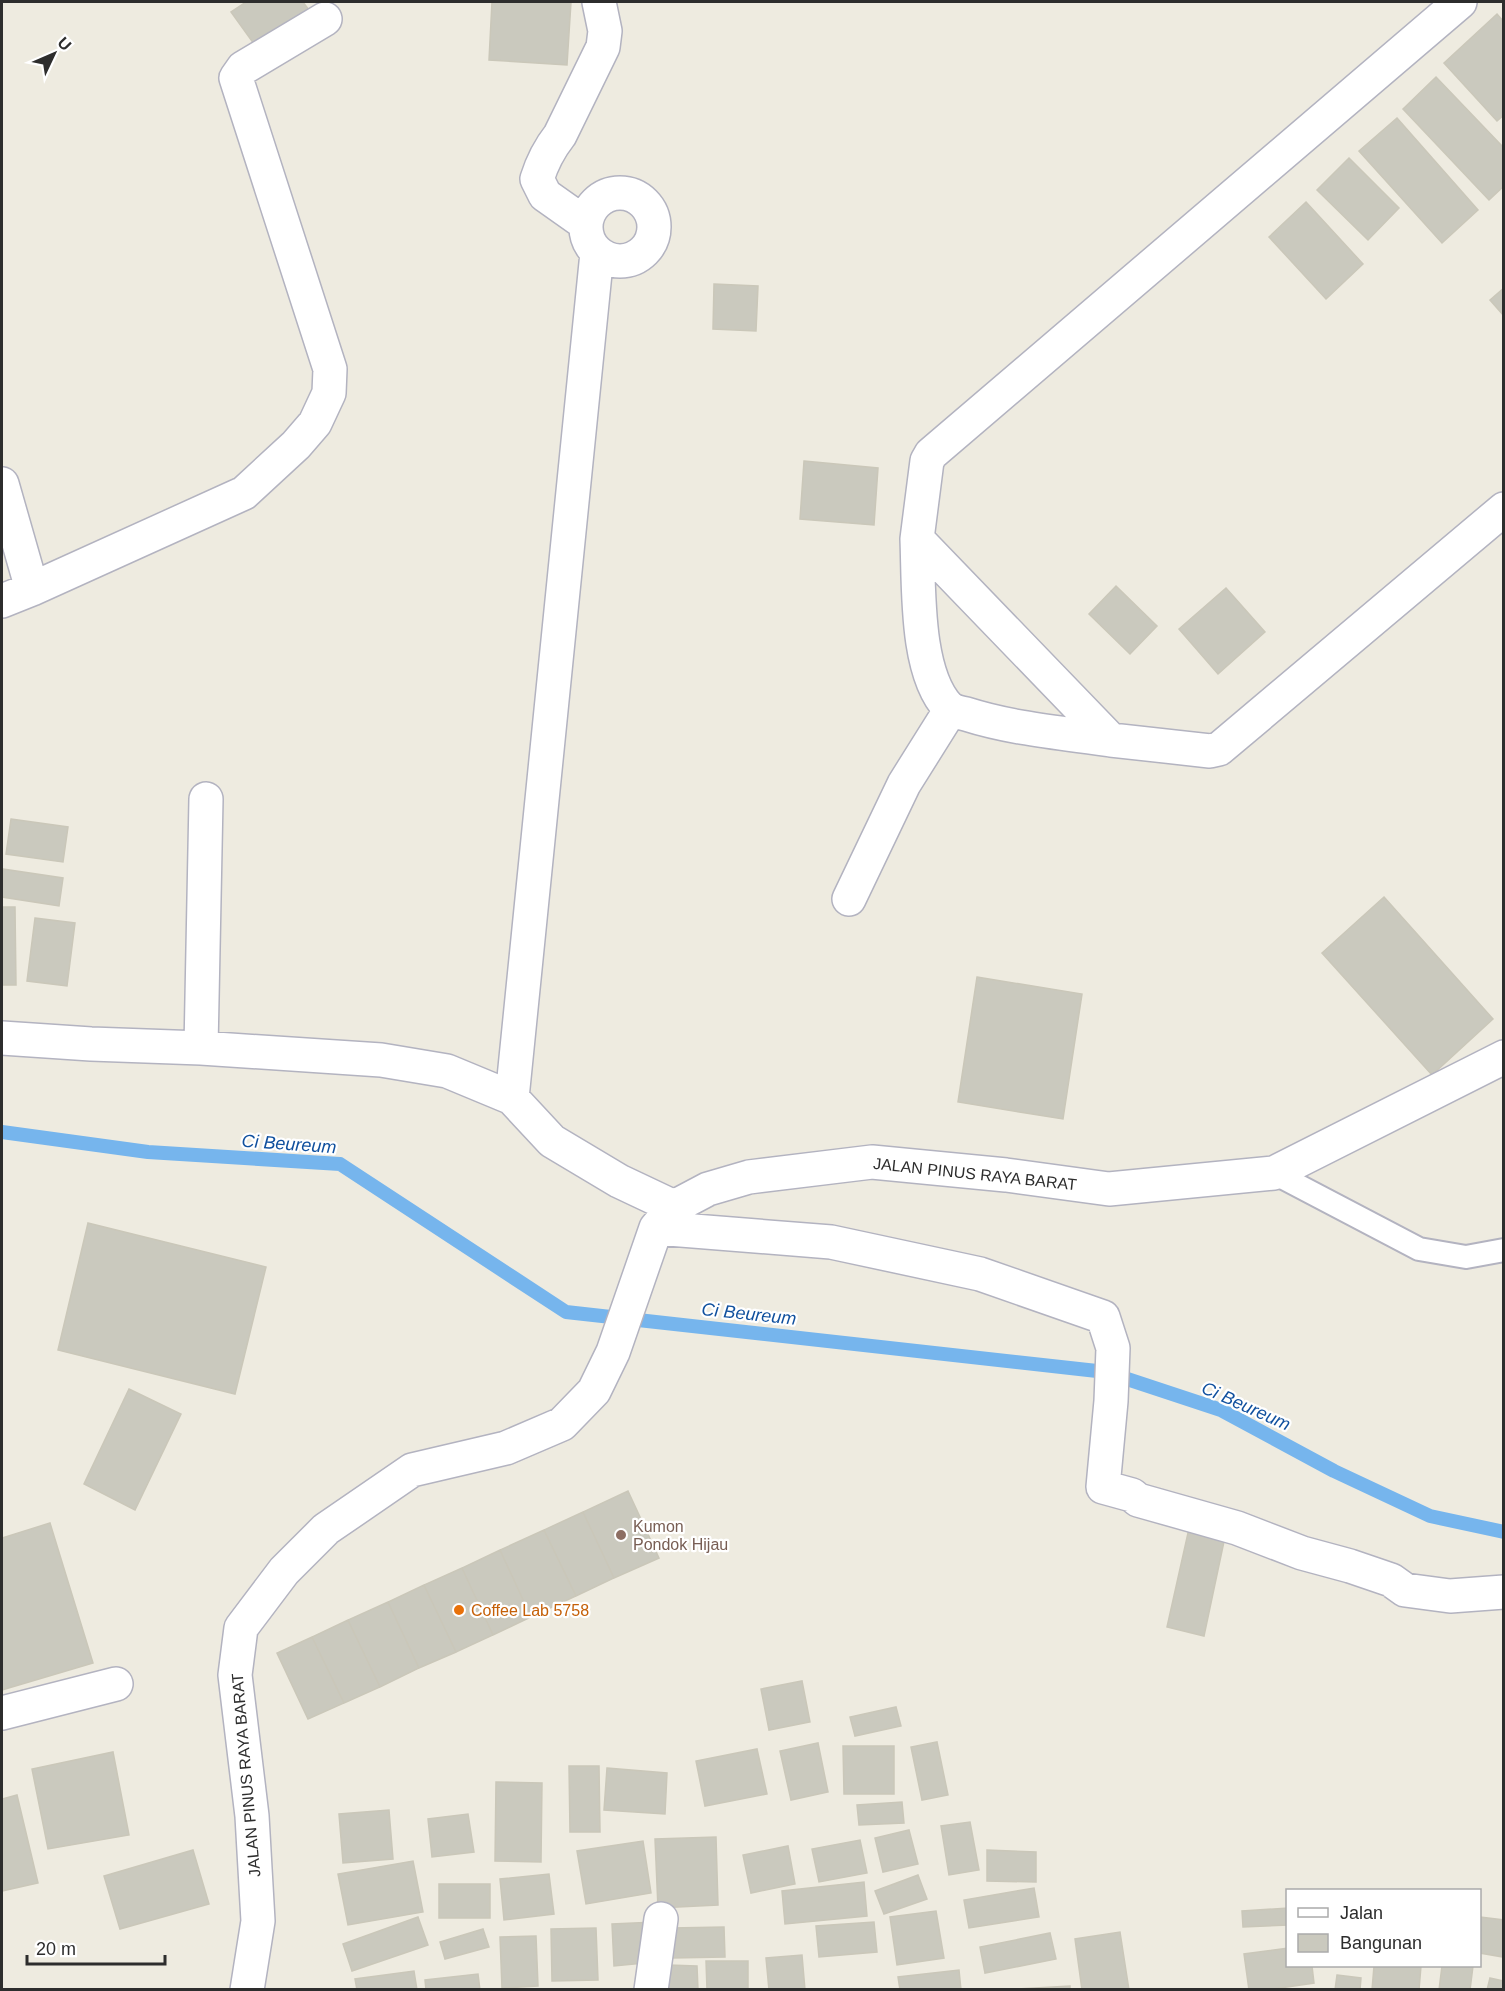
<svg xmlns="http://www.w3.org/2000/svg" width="1505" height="1991" font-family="Helvetica,sans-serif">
<rect width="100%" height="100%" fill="#eeebe0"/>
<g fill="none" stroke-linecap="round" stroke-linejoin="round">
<path stroke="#76b5ed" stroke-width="14" d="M 2,1132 L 148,1152 L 340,1164 L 566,1312 L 1106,1372 L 1221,1410 L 1334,1471 L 1430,1516 L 1504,1532"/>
</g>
<path fill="#cac9be" stroke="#cac7b9" stroke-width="1.5" d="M 246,2 L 303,2 L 312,14 L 259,51 L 231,12 Z
M 492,2 L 571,2 L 567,65 L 489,60 Z
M 1497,14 L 1504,22 L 1504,115 L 1497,121 L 1444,63 Z
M 1436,77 L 1504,148 L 1504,186 L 1489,200 L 1403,109 Z
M 1397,118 L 1478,210 L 1442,243 L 1359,151 Z
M 1349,158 L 1399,208 L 1368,240 L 1317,190 Z
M 1306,202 L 1363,264 L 1326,299 L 1269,237 Z
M 714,284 L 758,286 L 756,331 L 713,329 Z
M 1504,288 L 1504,316 L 1490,300 Z
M 804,461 L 878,468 L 874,525 L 800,519 Z
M 1116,586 L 1157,626 L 1130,654 L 1089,614 Z
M 1226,588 L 1265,632 L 1218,674 L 1179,629 Z
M 11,819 L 68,827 L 63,862 L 6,854 Z
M 3,869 L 63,878 L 59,906 L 2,897 Z
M 1384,897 L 1493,1019 L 1432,1075 L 1322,953 Z
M 2,907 L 15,907 L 16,985 L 2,985 Z
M 35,918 L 75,923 L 67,986 L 27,981 Z
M 977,977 L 1082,994 L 1063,1119 L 958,1102 Z
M 88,1223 L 266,1267 L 235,1394 L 58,1350 Z
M 129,1389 L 181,1414 L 135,1510 L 84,1484 Z
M 628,1491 L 659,1558 L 614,1578 L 583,1512 Z
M 583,1512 L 614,1578 L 576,1596 L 544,1530 Z
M 50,1523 L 93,1663 L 2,1690 L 2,1538 Z
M 1190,1524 L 1226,1532 L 1204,1636 L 1167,1627 Z
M 544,1530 L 576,1596 L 531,1617 L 500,1550 Z
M 500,1550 L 531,1617 L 493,1635 L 462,1568 Z
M 462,1568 L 493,1635 L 456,1652 L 424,1585 Z
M 424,1585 L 456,1652 L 419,1668 L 388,1602 Z
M 388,1602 L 419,1668 L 380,1687 L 348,1620 Z
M 348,1620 L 380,1687 L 344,1703 L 312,1637 Z
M 312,1637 L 344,1703 L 308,1719 L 277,1653 Z
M 802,1681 L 810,1722 L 769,1730 L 761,1689 Z
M 896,1707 L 901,1726 L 855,1736 L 850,1717 Z
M 937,1742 L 948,1795 L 922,1800 L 911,1747 Z
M 818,1743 L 828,1792 L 791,1800 L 780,1751 Z
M 843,1746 L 894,1746 L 894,1794 L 844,1794 Z
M 757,1749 L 767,1794 L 705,1806 L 696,1761 Z
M 113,1752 L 129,1835 L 48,1849 L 32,1769 Z
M 569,1766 L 599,1766 L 600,1832 L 570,1832 Z
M 607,1768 L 667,1773 L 665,1814 L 604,1810 Z
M 496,1782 L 542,1783 L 541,1862 L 495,1861 Z
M 17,1795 L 38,1883 L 2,1891 L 2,1799 Z
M 902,1802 L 904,1823 L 859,1825 L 857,1805 Z
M 389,1810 L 393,1859 L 343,1863 L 339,1814 Z
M 468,1814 L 474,1852 L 432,1857 L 428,1819 Z
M 970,1822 L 979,1870 L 949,1875 L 941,1826 Z
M 909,1830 L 918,1864 L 883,1872 L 875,1838 Z
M 716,1837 L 718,1905 L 658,1908 L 655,1839 Z
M 860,1840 L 867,1873 L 819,1882 L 812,1849 Z
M 643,1841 L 651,1893 L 586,1904 L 577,1851 Z
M 788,1846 L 795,1884 L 751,1893 L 743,1855 Z
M 193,1850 L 209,1904 L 120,1929 L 104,1876 Z
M 987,1850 L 1036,1852 L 1036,1882 L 987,1881 Z
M 413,1861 L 423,1912 L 348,1925 L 338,1874 Z
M 549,1874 L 554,1914 L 504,1920 L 500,1879 Z
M 918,1875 L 927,1899 L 884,1914 L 875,1891 Z
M 864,1882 L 867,1916 L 785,1924 L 782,1891 Z
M 439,1884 L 490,1884 L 490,1918 L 439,1918 Z
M 1034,1888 L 1039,1917 L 969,1928 L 964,1900 Z
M 1288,1908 L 1288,1925 L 1243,1927 L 1242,1911 Z
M 936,1911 L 944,1958 L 897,1965 L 890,1917 Z
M 418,1917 L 428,1945 L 352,1971 L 343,1944 Z
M 1480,1917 L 1504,1920 L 1503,1957 L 1480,1953 Z
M 655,1922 L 644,1963 L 614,1966 L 612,1924 Z
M 874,1922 L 877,1952 L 819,1957 L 816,1926 Z
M 724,1927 L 725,1957 L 672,1958 L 671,1928 Z
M 596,1928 L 598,1980 L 552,1981 L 551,1929 Z
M 483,1929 L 489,1947 L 445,1959 L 440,1942 Z
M 1120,1932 L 1129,1990 L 1082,1990 L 1075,1939 Z
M 1050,1933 L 1056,1959 L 985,1973 L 980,1947 Z
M 536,1936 L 538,1986 L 502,1988 L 500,1937 Z
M 1288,1948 L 1288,1966 L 1312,1966 L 1314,1983 L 1266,1990 L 1249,1990 L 1244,1954 Z
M 802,1955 L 805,1990 L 769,1990 L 766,1958 Z
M 706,1961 L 748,1961 L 748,1990 L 707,1990 Z
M 668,1965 L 697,1966 L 698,1990 L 669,1990 Z
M 1374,1966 L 1421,1966 L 1419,1990 L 1372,1990 Z
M 1442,1966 L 1473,1966 L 1470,1990 L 1439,1990 Z
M 959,1970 L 961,1990 L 900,1990 L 898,1977 Z
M 414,1971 L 417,1990 L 357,1990 L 355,1979 Z
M 478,1974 L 480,1990 L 426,1990 L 425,1980 Z
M 1337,1975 L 1361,1978 L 1360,1990 L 1335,1990 Z
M 1490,1978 L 1504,1981 L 1504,1990 L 1487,1990 Z
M 1070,1986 L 1070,1990 L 1017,1989 Z"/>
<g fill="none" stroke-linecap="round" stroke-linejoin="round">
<defs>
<path id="lane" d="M 1274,1173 L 1419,1249 L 1466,1257 L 1504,1250"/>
<path id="street" d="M 1460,2 L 931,454 L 927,461 L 917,539 L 1111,740 L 1210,751 L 1219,749 L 1504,509
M586 227a34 34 0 1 1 68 0a34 34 0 1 1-68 0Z
M 586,224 L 545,195 L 537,179 C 542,163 549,149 560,135 L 603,47 L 605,31 L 599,2
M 2,484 L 32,589
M 917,539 C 919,586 915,673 949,708 C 953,711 961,713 966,714 C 1013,729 1063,733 1111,740
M 2,601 L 32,589 L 244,493 L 296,445 L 315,423 L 329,393 L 330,369 L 236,78 L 243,68 L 325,19
M 849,899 L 904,784 L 951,709
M 2,1038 L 91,1044 L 201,1048 L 381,1060 L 447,1071 L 512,1098 L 552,1141 L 619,1181 L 674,1207
M 201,1048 L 206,799
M 512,1098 L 597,253
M 656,1228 L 831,1242 L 980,1274 L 1103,1317 L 1113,1348 L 1111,1401 L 1103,1487 L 1132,1495 L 1138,1500 L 1237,1528 L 1302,1553 L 1350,1566 L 1391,1580 L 1405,1590 L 1450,1596 L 1504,1592
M 2,1713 L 116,1684
M 247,1990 L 258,1921 L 252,1816 L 235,1675 L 241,1628 L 284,1571 L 326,1529 L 412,1470 L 506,1448 L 562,1424 L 594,1391 L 613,1352 L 656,1228 L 674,1207 L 708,1189 L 749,1177 L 872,1162 L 1006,1175 L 1109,1189 L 1274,1173 L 1504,1057
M 651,1990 L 661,1919"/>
</defs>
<use href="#lane" stroke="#b3b3c0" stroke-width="26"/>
<use href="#street" stroke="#b3b3c0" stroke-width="36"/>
<use href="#lane" stroke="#fff" stroke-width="22"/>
<use href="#street" stroke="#fff" stroke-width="33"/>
</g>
<circle fill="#8d6e63" stroke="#fff" stroke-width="2" cx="621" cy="1535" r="6"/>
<circle fill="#e8710a" stroke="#fff" stroke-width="2" cx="459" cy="1610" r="6"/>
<g text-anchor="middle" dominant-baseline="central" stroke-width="4.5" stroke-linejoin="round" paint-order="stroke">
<g font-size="16" fill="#2d2d2d" stroke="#fff">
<text transform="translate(975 1174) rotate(6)">JALAN PINUS RAYA BARAT</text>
<text transform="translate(246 1775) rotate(-95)">JALAN PINUS RAYA BARAT</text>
</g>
<g font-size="16" fill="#785e54" stroke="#fff" text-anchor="start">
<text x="633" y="1526">Kumon<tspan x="633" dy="18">Pondok Hijau</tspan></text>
</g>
<g font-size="16" fill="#c56008" stroke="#fff" text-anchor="start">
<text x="471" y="1610">Coffee Lab 5758</text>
</g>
<g font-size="18" font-style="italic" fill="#10509e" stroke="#fff">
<text transform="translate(289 1144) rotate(4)">Ci Beureum</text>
<text transform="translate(749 1314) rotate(6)">Ci Beureum</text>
<text transform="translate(1246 1406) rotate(24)">Ci Beureum</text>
</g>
</g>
<rect width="1505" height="1991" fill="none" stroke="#2d2d2d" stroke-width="6"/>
<rect x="1286" y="1889" width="195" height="78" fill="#ffffff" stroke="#ababab" stroke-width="1.5"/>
<rect x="1298" y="1908" width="30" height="9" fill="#ffffff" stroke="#ababab" stroke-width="1.5"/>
<text x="1340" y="1919" font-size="18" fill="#2d2d2d">Jalan</text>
<rect x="1298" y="1934" width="30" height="18" fill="#cac9be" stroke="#ababab" stroke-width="1.5"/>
<text x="1340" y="1949" font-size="18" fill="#2d2d2d">Bangunan</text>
<g transform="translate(54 54) rotate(46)" stroke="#ffffff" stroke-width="4.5" paint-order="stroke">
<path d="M0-4.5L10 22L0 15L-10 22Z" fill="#2d2d2d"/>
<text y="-9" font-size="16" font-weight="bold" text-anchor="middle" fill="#2d2d2d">U</text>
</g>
<path d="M27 1955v9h138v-9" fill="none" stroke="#2d2d2d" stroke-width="3"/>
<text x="36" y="1955" font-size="18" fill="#2d2d2d" stroke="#ffffff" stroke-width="4.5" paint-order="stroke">20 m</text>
</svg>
